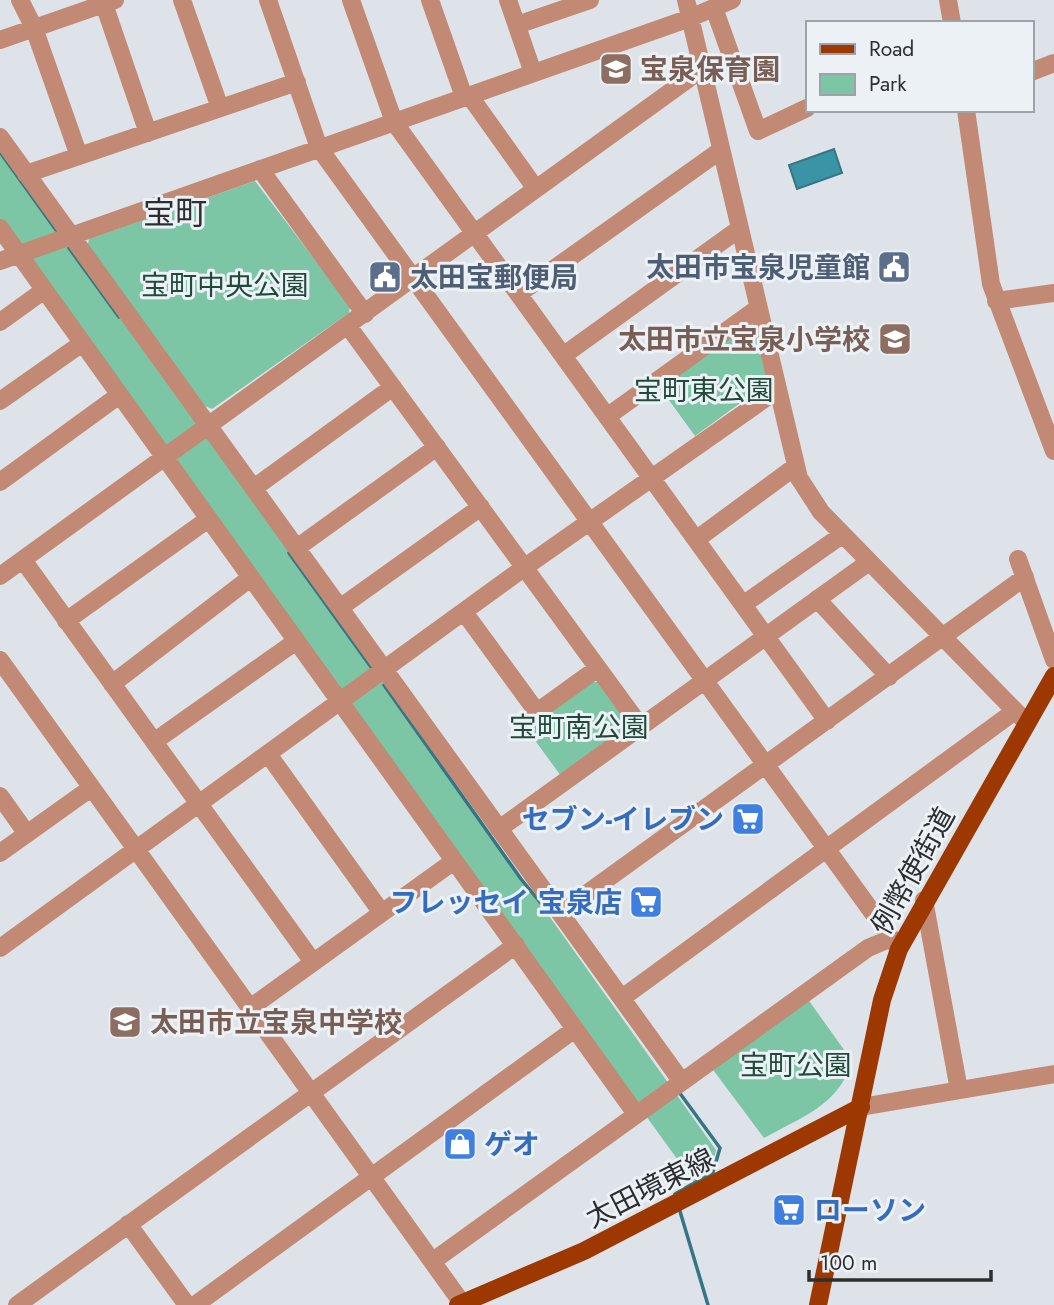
<svg xmlns="http://www.w3.org/2000/svg" width="1054" height="1305" font-family="Jost,'Noto Sans JP',sans-serif">
<rect width="100%" height="100%" fill="#dee3e9"/>
<path fill="#7cc5a5" d="M 0,146 L 716,1150 L 711,1171 L 693,1181 L 0,221 Z
M 255,181 L 350,306 L 349,313 L 212,409 L 205,406 L 87,249 L 89,239 Z
M 747,320 L 755,323 L 767,376 L 762,387 L 695,436 L 658,385 Z
M 591,682 L 600,682 L 627,720 L 626,729 L 561,776 L 526,728 Z
M 807,998 L 852,1061 C 839,1105 802,1117 764,1138 L 711,1067 Z"/>
<path fill="#3b94a6" stroke="#367583" stroke-width="2" d="M 834,149 L 842,173 L 797,189 L 789,165 Z"/>
<g fill="none" stroke-linecap="round" stroke-linejoin="round">
<path stroke="#367583" stroke-width="3.5" d="M 0,152 L 56,230
M 69,248 L 119,317
M 289,553 L 371,667
M 384,685 L 521,879 L 549,913
M 676,1197 L 675,1194 L 713,1172 L 720,1148 L 679,1092
M 679,1208 L 708,1305"/>
<path stroke="#c28a74" stroke-width="18" d="M 20,0 L 34,28 L 79,156
M 182,0 L 220,108
M 268,0 L 319,148 L 899,949
M 351,0 L 394,122 L 827,721
M 430,0 L 464,97
M 508,0 L 533,73
M 686,0 L 799,478 L 821,512 L 1027,723
M 948,0 L 952,23
M 104,4 L 148,133
M 714,8 L 758,131 L 807,108
M 517,25 L 590,0
M 0,40 L 115,0
M 1031,72 L 1054,63
M 469,95 L 536,189
M 966,110 L 991,284 L 1054,451
M 0,137 L 682,1082
M 260,169 L 365,314
M 26,174 L 297,82
M 0,228 L 636,1114
M 0,261 L 690,18 L 732,0
M 520,293 L 721,150
M 996,301 L 1054,293
M 0,322 L 43,291
M 348,326 L 641,727
M 564,355 L 739,229
M 0,401 L 81,344
M 608,416 L 758,308
M 0,482 L 118,396
M 254,488 L 393,387
M 697,539 L 796,466
M 298,547 L 437,447
M 1018,559 L 1054,660
M 23,560 L 313,962
M 0,576 L 702,69
M 817,599 L 889,677
M 744,604 L 842,535
M 341,607 L 481,507
M 464,612 L 537,712 L 598,668
M 66,621 L 207,520
M 0,660 L 462,1303
M 112,684 L 249,579
M 155,741 L 295,642
M 268,754 L 382,913
M 0,796 L 27,834
M 499,829 L 869,562
M 0,853 L 91,788
M 924,900 L 959,1090
M 560,913 L 1025,577
M 0,948 L 525,567 L 777,390
M 622,998 L 1015,711
M 250,1008 L 454,861
M 861,1107 L 1054,1074
M 128,1224 L 187,1305
M 433,1261 L 868,948 L 889,939
M 17,1305 L 516,945
M 195,1305 L 575,1029"/>
<path stroke="#9c3800" stroke-width="18" d="M 458,1305 L 584,1251 L 861,1107
M 818,1305 L 882,1000 L 899,949 L 1054,676"/>
</g>
<defs>
<symbol id="school-square" viewBox="-11 -11 22 22"><rect x="-9" y="-9" width="18" height="18" rx="4" fill="#8d6e63" stroke="#ecf1f6"/><path d="M0-5L7-2L0 1L-7-2ZM-4 1L0 2.5L4 1V4Q0 6-4 4Z" fill="#fff"/></symbol>
<symbol id="civic-square" viewBox="-11 -11 22 22"><rect x="-9" y="-9" width="18" height="18" rx="4" fill="#5c6f8a" stroke="#ecf1f6"/><path d="M-.6-6.5H3V-4.5H.6V-3L4-1V1h2V6H-6V1h2V-1L-.6-3ZM-1.2 2.5V6h2.4V2.5Z" fill="#fff"/></symbol>
<symbol id="supermarket-square" viewBox="-11 -11 22 22"><rect x="-9" y="-9" width="18" height="18" rx="4" fill="#3f7fe0" stroke="#ecf1f6"/><path d="M-6-5.5h2.5l.6 2H6L4.5 2H-2.5L-4.4-4H-6ZM-1.5 3.2a1.3 1.3 0 1 0 .1 0ZM3 3.2a1.3 1.3 0 1 0 .1 0Z" fill="#fff"/></symbol>
<symbol id="shop-square" viewBox="-11 -11 22 22"><rect x="-9" y="-9" width="18" height="18" rx="4" fill="#3f7fe0" stroke="#ecf1f6"/><path d="M-5-2.5h2.3a2.7 3.5 0 0 1 5.4 0H5L5.5 6h-11ZM-1.5-2.5h3a1.5 2.3 0 0 0-3 0Z" fill="#fff"/></symbol>
</defs>
<g fill-rule="evenodd">
<use href="#school-square" x="597" y="50" width="38" height="38"/>
<use href="#civic-square" x="875" y="248" width="38" height="38"/>
<use href="#civic-square" x="366" y="258" width="38" height="38"/>
<use href="#school-square" x="876" y="320" width="38" height="38"/>
<use href="#supermarket-square" x="729" y="800" width="38" height="38"/>
<use href="#supermarket-square" x="627" y="883" width="38" height="38"/>
<use href="#school-square" x="106" y="1003" width="38" height="38"/>
<use href="#shop-square" x="441" y="1125" width="38" height="38"/>
<use href="#supermarket-square" x="770" y="1191" width="38" height="38"/>
</g>
<g text-anchor="middle" dominant-baseline="central" stroke-width="6" stroke-linejoin="round" paint-order="stroke">
<g font-size="28" font-weight="bold" fill="#785e54" stroke="#ecf1f6" text-anchor="start">
<text x="640" y="69">宝泉保育園</text>
<text x="870" y="339" text-anchor="end">太田市立宝泉小学校</text>
<text x="150" y="1022">太田市立宝泉中学校</text>
</g>
<g font-size="28" font-weight="bold" fill="#4e5e75" stroke="#ecf1f6" text-anchor="end">
<text x="870" y="267">太田市宝泉児童館</text>
<text x="410" y="277" text-anchor="start">太田宝郵便局</text>
</g>
<g font-size="28" fill="#204b3a" stroke="#ecf1f6">
<text x="225" y="285">宝町中央公園</text>
<text x="704" y="390">宝町東公園</text>
<text x="579" y="727">宝町南公園</text>
<text x="796" y="1065">宝町公園</text>
</g>
<g font-size="28" font-weight="bold" fill="#366cbe" stroke="#ecf1f6" text-anchor="end">
<text x="724" y="819">セブン-イレブン</text>
<text x="622" y="902">フレッセイ 宝泉店</text>
<text x="484" y="1144" text-anchor="start">ゲオ</text>
<text x="814" y="1210" text-anchor="start">ローソン</text>
</g>
<g font-size="28" fill="#2c2e30" stroke="#ecf1f6">
<text transform="translate(913 871) rotate(-61)">例幣使街道</text>
<text transform="translate(650 1188) rotate(-27)">太田境東線</text>
</g>
<g font-size="32" fill="#2c2e30" stroke="#ecf1f6">
<text x="175" y="213">宝町</text>
</g>
</g>
<rect x="806" y="21" width="228" height="91" fill="#ecf1f6" stroke="#9fa3a7" stroke-width="2"/>
<rect x="820" y="44" width="35" height="10" fill="#9c3800" stroke="#9fa3a7" stroke-width="2"/>
<text x="869" y="56" font-size="21" fill="#2c2e30">Road</text>
<rect x="820" y="74" width="35" height="21" fill="#7cc5a5" stroke="#9fa3a7" stroke-width="2"/>
<text x="869" y="91" font-size="21" fill="#2c2e30">Park</text>
<path d="M809 1270v10h182v-10" fill="none" stroke="#2c2e30" stroke-width="3.5"/>
<text x="820" y="1270" font-size="21" fill="#2c2e30" stroke="#ecf1f6" stroke-width="5" paint-order="stroke">100 m</text>
</svg>
